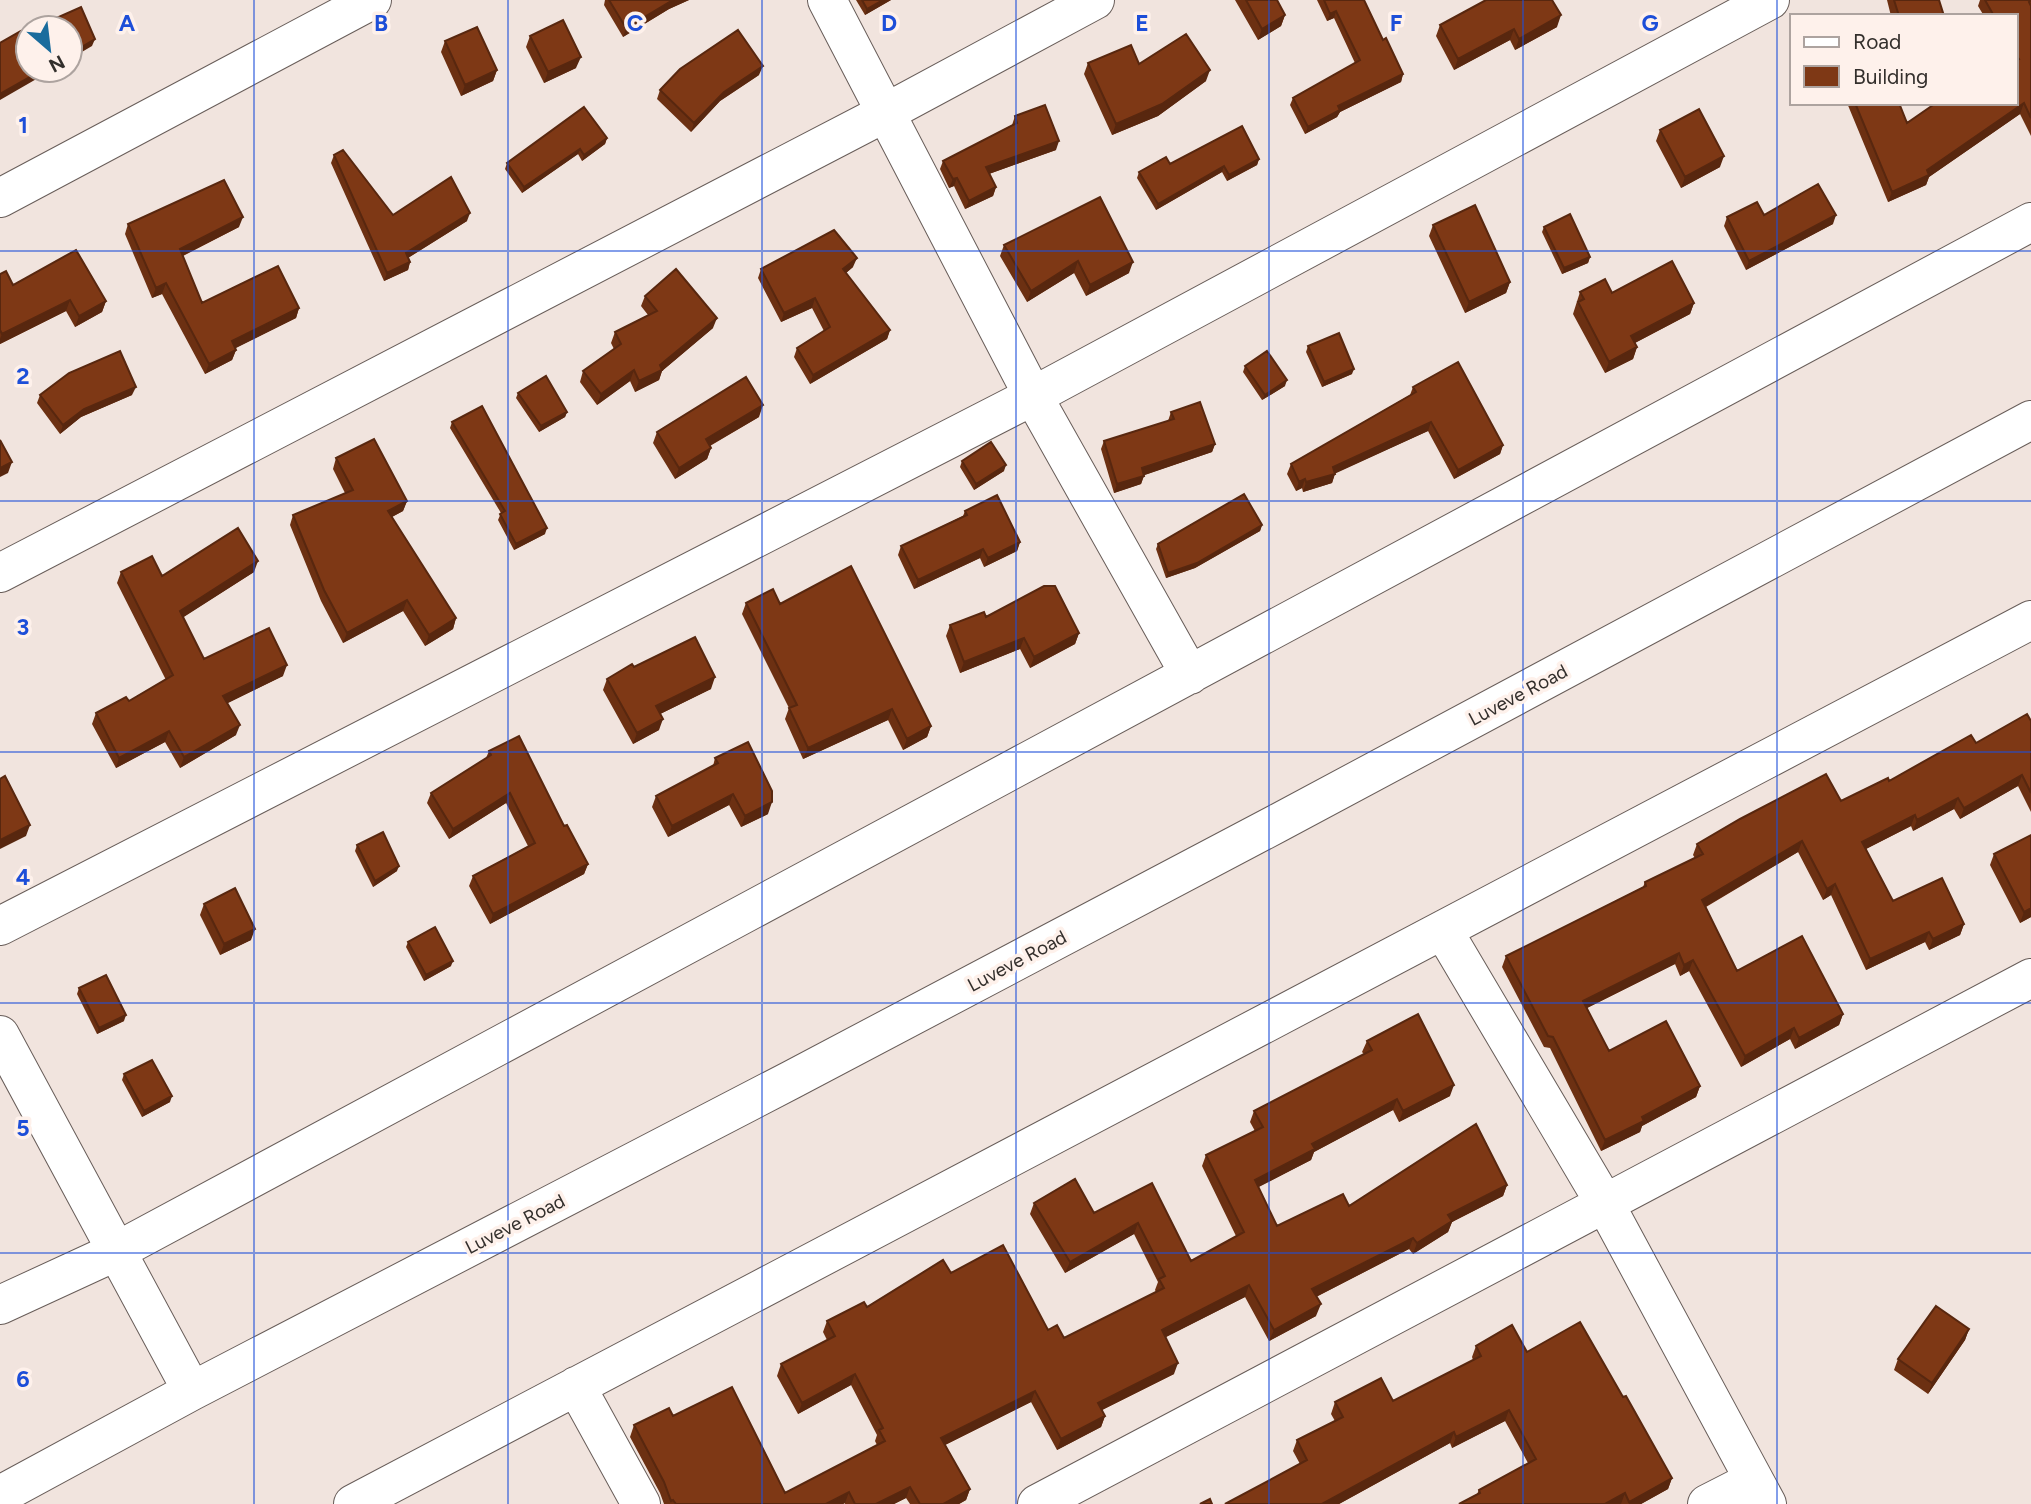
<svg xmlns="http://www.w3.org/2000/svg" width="2031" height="1504" font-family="Figtree,sans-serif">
<rect width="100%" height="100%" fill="#f1e4de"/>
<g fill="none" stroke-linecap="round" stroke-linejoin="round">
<defs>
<path id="minor" d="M 827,0 L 1033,396 L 1190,675
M 0,198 L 372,0
M 0,573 L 885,113 L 1095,0
M 0,926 L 1033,396 L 1770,0
M 1443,930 L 1604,1202 L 1767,1504
M 0,1035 L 192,1391
M 0,1305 L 115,1252 L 2031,222
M 576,1386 L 641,1504
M 0,1495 L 192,1391 L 791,1080 L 1276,824 L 2031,420
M 353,1504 L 2031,620
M 1037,1504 L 2031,978
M 1707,1504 L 1754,1480"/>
</defs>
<use href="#minor" stroke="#685d59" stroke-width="40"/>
<use href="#minor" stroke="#fff" stroke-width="38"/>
</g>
<path fill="#6c3012" d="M 605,0 L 689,0 L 669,9 L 623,37 L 604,5 Z
M 856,0 L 891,0 L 865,15 Z
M 1235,0 L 1277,0 L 1285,15 L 1281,26 L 1258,40 Z
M 1317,0 L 1364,0 L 1383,40 L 1403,74 L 1401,82 L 1340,112 L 1337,117 L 1305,134 L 1290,105 L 1293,98 L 1355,63 L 1334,18 L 1327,21 Z
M 1887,0 L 1939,0 L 1944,16 L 1891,16 Z
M 1980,0 L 2031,0 L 2031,136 L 2020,114 L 1929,177 L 1926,185 L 1888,202 L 1847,103 L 1899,103 L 1907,123 L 2015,103 L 2015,16 L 1984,16 L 1978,6 Z
M 1440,25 L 1557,27 L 1515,50 L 1510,40 L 1454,70 L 1436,36 Z
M 530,36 L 576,68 L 544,83 L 526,47 Z
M 445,41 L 497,70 L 493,81 L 461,96 L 441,52 Z
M 1088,63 L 1139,64 L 1206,81 L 1158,116 L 1112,135 L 1084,74 Z
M 759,75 L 720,101 L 691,132 L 657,99 L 660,90 Z
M 1015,116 L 1056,150 L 989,174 L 996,187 L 993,196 L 965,209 L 954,186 L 949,188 L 940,169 L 943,161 L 1012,125 Z
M 1660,130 L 1720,167 L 1681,188 L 1656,141 Z
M 607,138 L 605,144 L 582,161 L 578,154 L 522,193 L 505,169 L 507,163 Z
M 334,155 L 393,215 L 467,221 L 408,258 L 410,262 L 408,270 L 384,281 L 331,163 Z
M 1259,159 L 1257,165 L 1227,181 L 1222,172 L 1156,210 L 1137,178 L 1139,172 L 1170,164 Z
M 1764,215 L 1833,224 L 1746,270 L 1724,226 L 1727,217 Z
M 128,224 L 239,227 L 183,256 L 202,303 L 299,308 L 296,318 L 235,348 L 236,350 L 232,360 L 205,374 L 162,294 L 152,298 L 125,234 Z
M 1433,225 L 1510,282 L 1506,293 L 1465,313 L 1429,236 Z
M 1544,227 L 1590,257 L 1588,263 L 1562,274 L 1542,232 Z
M 1004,245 L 1129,273 L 1086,296 L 1074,273 L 1027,302 L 1000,256 Z
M 853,267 L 846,273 L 890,330 L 887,339 L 810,384 L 794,357 L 797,348 L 824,331 L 812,308 L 781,322 L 758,278 L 761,269 Z
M 0,274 L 13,285 L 106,301 L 102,312 L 75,327 L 66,311 L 0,344 Z
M 1580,292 L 1612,293 L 1694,303 L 1690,314 L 1635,343 L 1637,347 L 1633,359 L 1605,373 L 1573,314 Z
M 645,296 L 713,328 L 662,371 L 659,380 L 635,392 L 630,381 L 597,405 L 580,382 L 583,371 L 614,349 L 611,343 L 615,332 L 648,315 L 641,306 Z
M 1308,346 L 1352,374 L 1322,387 L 1306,352 Z
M 1245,366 L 1285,386 L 1262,400 L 1243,372 Z
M 1413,387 L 1503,445 L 1500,454 L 1454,479 L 1428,431 L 1335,473 L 1332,483 L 1303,492 L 1302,488 L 1296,491 L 1287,474 L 1291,464 L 1410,395 Z
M 518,393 L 567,412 L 565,417 L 539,432 L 516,398 Z
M 40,395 L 132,395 L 81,417 L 60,434 L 37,403 Z
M 1171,412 L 1215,444 L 1212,452 L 1144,475 L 1141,484 L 1114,493 L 1101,449 L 1104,441 L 1168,421 Z
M 759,417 L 710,446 L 711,448 L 707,459 L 675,479 L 653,443 L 657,432 Z
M 452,422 L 545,534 L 514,550 L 498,520 L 501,513 L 450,428 Z
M 336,458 L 407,501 L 403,511 L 392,517 L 456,618 L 453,629 L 425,646 L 403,611 L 343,643 L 321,601 L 290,525 L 293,515 L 345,493 L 333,469 Z
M 962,461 L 1004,471 L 974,490 L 960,467 Z
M 965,511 L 1020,542 L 1017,551 L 984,567 L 980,558 L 914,589 L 898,555 L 901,546 L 963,516 Z
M 1262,525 L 1260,531 L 1195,568 L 1166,578 L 1156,549 L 1158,544 Z
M 121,572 L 162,576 L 254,572 L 183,617 L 204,659 L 283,676 L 227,703 L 236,735 L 180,768 L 165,742 L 116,768 L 92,724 L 96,713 L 129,701 L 166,680 L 117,583 Z
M 746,603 L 780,604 L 931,726 L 927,737 L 903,750 L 888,720 L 803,759 L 785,719 L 789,708 L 742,614 Z
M 986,617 L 1079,633 L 1075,644 L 1030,668 L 1020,649 L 960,673 L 946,636 L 950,625 Z
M 634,667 L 711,689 L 660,714 L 659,730 L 633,744 L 603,690 L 607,679 Z
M 2031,721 L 2031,812 L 2018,786 L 1960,819 L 1954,809 L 1913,831 L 1911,826 L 1866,849 L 1893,901 L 1964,924 L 1960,935 L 1929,950 L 1925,942 L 1866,970 L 1831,895 L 1823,900 L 1798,852 L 1706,907 L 1737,971 L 1843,1014 L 1839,1025 L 1795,1049 L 1790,1039 L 1741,1067 L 1689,971 L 1680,976 L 1675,964 L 1587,1008 L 1609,1051 L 1700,1086 L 1696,1097 L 1642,1126 L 1640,1132 L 1601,1151 L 1550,1048 L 1544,1047 L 1502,967 L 1506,956 L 1643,887 L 1645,882 L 1695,858 L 1693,855 L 1697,844 L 1841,801 L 1976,743 Z
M 489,751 L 564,826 L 588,864 L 584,874 L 490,924 L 469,886 L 473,876 L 528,846 L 506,803 L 449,839 L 427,803 L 431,793 L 486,758 Z
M 715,758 L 768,814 L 741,827 L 729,805 L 668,837 L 652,807 L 656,796 L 713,766 Z
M 357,845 L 397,871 L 373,887 L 355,851 Z
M 1994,854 L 2031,917 L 2020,923 L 1990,865 Z
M 204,904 L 251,940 L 220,955 L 200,915 Z
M 408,942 L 451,966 L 424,981 L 406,947 Z
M 79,988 L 124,1021 L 97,1034 L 77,994 Z
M 1367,1041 L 1450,1096 L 1399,1122 L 1393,1110 L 1314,1152 L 1311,1160 L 1258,1187 L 1277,1226 L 1349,1206 L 1507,1185 L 1503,1196 L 1452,1222 L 1448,1232 L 1413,1254 L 1409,1249 L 1316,1297 L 1316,1316 L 1269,1341 L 1245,1297 L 1166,1337 L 1174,1374 L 1102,1410 L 1105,1416 L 1101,1427 L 1057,1450 L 1031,1402 L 945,1445 L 970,1489 L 966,1500 L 959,1504 L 910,1504 L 906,1498 L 894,1504 L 845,1504 L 845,1503 L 843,1504 L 664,1504 L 660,1493 L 630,1437 L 634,1425 L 673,1416 L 785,1493 L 877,1445 L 875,1441 L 877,1435 L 851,1385 L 798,1414 L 777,1376 L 781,1364 L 827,1340 L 823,1332 L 827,1321 L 867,1307 L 951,1273 L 1064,1338 L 1156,1292 L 1155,1290 L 1158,1282 L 1134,1234 L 1065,1273 L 1030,1214 L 1034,1203 L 1094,1213 L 1152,1183 L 1191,1261 L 1236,1236 L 1202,1166 L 1206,1155 L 1255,1131 L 1250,1122 L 1254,1111 L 1364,1054 L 1362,1052 Z
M 124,1074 L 170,1102 L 142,1117 L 122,1080 Z
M 1969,1329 L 1965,1340 L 1928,1394 L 1894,1370 L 1898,1359 Z
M 1476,1346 L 1527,1352 L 1623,1397 L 1672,1478 L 1668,1489 L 1641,1504 L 1459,1504 L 1477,1494 L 1479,1490 L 1528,1463 L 1505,1421 L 1452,1448 L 1450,1443 L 1339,1504 L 1225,1504 L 1300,1464 L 1293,1451 L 1297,1440 L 1335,1421 L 1331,1414 L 1335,1402 L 1393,1401 L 1473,1360 L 1472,1357 Z"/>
<path fill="#58270f" d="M 673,0 L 689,0 L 669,9 L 623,37 L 626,28 Z
M 883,0 L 891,0 L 865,15 L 867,9 Z
M 1336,11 L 1334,18 L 1327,21 L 1330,14 Z
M 1285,15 L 1281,26 L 1258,40 L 1262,29 Z
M 1561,15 L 1557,27 L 1515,50 L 1519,39 Z
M 1514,29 L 1510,40 L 1454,70 L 1458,59 Z
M 95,39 L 92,46 L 70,59 L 70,54 Z
M 581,57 L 576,68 L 544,83 L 548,72 Z
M 763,66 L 759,75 L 720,101 L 691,132 L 694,123 L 724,92 Z
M 42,70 L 52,70 L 0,100 L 0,94 Z
M 497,70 L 493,81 L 461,96 L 465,85 Z
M 1210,70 L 1206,81 L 1158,116 L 1112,135 L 1116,124 Z
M 1403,74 L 1401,82 L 1340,112 L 1337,117 L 1305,134 L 1308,127 L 1338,106 Z
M 2024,103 L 2020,114 L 1929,177 L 1926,185 L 1888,202 L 1892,192 L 1927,170 Z
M 607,138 L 605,144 L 582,161 L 584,155 Z
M 1059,141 L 1056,150 L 983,176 L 986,167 Z
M 580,149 L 578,154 L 522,193 L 524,187 Z
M 1724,156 L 1720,167 L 1681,188 L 1685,177 Z
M 1259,159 L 1257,165 L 1227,181 L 1229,175 Z
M 1224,166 L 1222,172 L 1156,210 L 1158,204 Z
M 957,178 L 954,186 L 949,188 L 953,179 Z
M 996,187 L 993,196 L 965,209 L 969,201 Z
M 470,213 L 467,221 L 403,261 L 406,253 Z
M 1836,215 L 1833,224 L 1746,270 L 1749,261 Z
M 243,217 L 239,227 L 176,259 L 180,249 Z
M 1590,257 L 1588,263 L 1562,274 L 1564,268 Z
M 857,258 L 853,267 L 840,278 L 843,269 Z
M 1078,261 L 1074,273 L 1027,302 L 1031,291 Z
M 410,262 L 408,270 L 384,281 L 387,273 Z
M 1133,262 L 1129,273 L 1086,296 L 1090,285 Z
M 1510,282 L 1506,293 L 1465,313 L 1469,302 Z
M 166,283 L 162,294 L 152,298 L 156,288 Z
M 815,298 L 812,308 L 781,322 L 784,313 Z
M 70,300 L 66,311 L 0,344 L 0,339 L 2,334 Z
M 106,301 L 102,312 L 75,327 L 79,316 Z
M 1694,303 L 1690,314 L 1627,347 L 1631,336 Z
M 299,308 L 296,318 L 228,352 L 232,341 Z
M 717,318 L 713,328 L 662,371 L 659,380 L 635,392 L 639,381 L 660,365 Z
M 890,330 L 887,339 L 810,384 L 813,375 Z
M 1637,347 L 1633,359 L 1605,373 L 1609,362 Z
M 236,350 L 232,360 L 205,374 L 209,364 Z
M 1354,369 L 1352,374 L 1322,387 L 1324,382 Z
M 634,370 L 630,381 L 597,405 L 601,394 Z
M 1287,380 L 1285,386 L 1262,400 L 1265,395 Z
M 136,387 L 132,395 L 81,417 L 60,434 L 63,425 L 84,409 Z
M 763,405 L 759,417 L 702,450 L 706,439 Z
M 567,412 L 565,417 L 539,432 L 541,426 Z
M 1431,422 L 1428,431 L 1332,475 L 1335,474 L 1332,483 L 1303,492 L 1306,482 L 1333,467 Z
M 1215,444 L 1212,452 L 1139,477 L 1142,468 Z
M 1503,445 L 1500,454 L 1454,479 L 1458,470 Z
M 711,448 L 707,459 L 675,479 L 679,468 Z
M 12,462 L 8,473 L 0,477 L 0,468 Z
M 1006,465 L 1004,471 L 974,490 L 976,484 Z
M 1144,476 L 1141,484 L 1114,493 L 1117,484 Z
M 1305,479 L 1302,488 L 1296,491 L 1299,482 Z
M 407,501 L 403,511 L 384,521 L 388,511 Z
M 1262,525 L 1260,531 L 1195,568 L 1166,578 L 1168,573 Z
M 547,528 L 545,534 L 514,550 L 516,544 Z
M 1020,542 L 1017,551 L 984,567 L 988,558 Z
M 983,549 L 980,558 L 914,589 L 918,580 Z
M 258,561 L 254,572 L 176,622 L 180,611 Z
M 407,600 L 403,611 L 343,643 L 347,633 Z
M 456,618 L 453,629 L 425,646 L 429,635 Z
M 1079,633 L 1075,644 L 1030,668 L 1034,657 Z
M 1024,638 L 1020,649 L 960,673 L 964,662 Z
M 287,665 L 283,676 L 220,707 L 223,696 Z
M 715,677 L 711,689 L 652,718 L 656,706 Z
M 892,709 L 888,720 L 803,759 L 808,748 Z
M 663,719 L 659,730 L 633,744 L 637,733 Z
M 240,725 L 236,735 L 180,768 L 184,757 Z
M 931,726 L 927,737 L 903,750 L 907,739 Z
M 169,731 L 165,742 L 116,768 L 119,758 Z
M 2022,775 L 2018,786 L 1960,819 L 1964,808 Z
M 510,793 L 506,803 L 449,839 L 453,829 Z
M 733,794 L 729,805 L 668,837 L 672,826 Z
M 1958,798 L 1954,809 L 1913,831 L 1917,820 Z
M 772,802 L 768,814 L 741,827 L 745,816 Z
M 1915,815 L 1911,826 L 1858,853 L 1862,842 Z
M 30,825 L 26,836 L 0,849 L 0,840 Z
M 1802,841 L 1798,852 L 1698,911 L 1702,900 Z
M 588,864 L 584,874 L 490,924 L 493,914 Z
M 399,866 L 397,871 L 373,887 L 375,881 Z
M 1835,884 L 1831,895 L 1823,900 L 1827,889 Z
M 2031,908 L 2031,917 L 2020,923 L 2024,912 Z
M 1964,924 L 1960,935 L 1929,950 L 1933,939 Z
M 255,929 L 251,940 L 220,955 L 224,944 Z
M 1929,932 L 1925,942 L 1866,970 L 1870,959 Z
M 1679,953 L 1675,964 L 1579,1012 L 1583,1001 Z
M 1693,960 L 1689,971 L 1680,976 L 1684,965 Z
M 453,961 L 451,966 L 424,981 L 426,975 Z
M 1843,1014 L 1839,1025 L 1795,1049 L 1799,1038 Z
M 126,1015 L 124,1021 L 97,1034 L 99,1028 Z
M 1794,1028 L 1790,1039 L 1741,1067 L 1745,1056 Z
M 1454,1085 L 1450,1096 L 1399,1122 L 1403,1111 Z
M 1700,1086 L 1696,1097 L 1642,1126 L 1640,1132 L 1601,1151 L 1605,1140 L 1642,1117 Z
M 172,1096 L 170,1102 L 142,1117 L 144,1111 Z
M 1397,1099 L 1393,1110 L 1314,1152 L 1311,1160 L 1251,1191 L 1255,1180 L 1312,1144 Z
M 1507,1185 L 1503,1196 L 1452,1222 L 1448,1232 L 1413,1254 L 1417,1243 L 1448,1215 Z
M 1138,1223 L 1134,1234 L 1065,1273 L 1070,1262 Z
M 1413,1238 L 1409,1249 L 1308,1301 L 1312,1289 Z
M 1249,1285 L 1245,1297 L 1158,1341 L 1162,1330 Z
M 1321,1304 L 1316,1316 L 1269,1341 L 1274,1330 Z
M 1969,1329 L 1965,1340 L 1928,1394 L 1932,1383 Z
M 1178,1363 L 1174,1374 L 1094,1414 L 1098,1403 Z
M 855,1374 L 851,1385 L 798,1414 L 802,1403 Z
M 1035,1391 L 1031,1402 L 937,1449 L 941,1438 Z
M 1509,1410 L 1505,1421 L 1452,1448 L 1456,1437 Z
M 1105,1416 L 1101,1427 L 1057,1450 L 1061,1439 Z
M 1454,1432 L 1450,1443 L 1339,1504 L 1322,1504 Z
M 1672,1478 L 1668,1489 L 1641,1504 L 1629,1504 L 1629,1502 Z
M 910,1487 L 906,1498 L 894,1504 L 876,1504 Z
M 970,1489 L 966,1500 L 959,1504 L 943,1504 Z
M 849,1492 L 845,1503 L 843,1504 L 826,1504 Z
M 1625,1493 L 1621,1504 L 1605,1504 Z"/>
<path fill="#7e3815" stroke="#58270f" stroke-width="2" d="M 609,0 L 673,0 L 626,28 Z
M 862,0 L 883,0 L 867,9 Z
M 1246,0 L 1277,0 L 1285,15 L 1262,29 Z
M 1324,0 L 1364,0 L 1383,40 L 1386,38 L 1403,74 L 1338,106 L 1340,110 L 1308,127 L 1293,98 L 1360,60 L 1336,11 L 1330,14 Z
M 1486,0 L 1552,0 L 1561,15 L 1519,39 L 1514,29 L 1458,59 L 1440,25 Z
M 1894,0 L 1939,0 L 1944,16 L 1899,16 Z
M 1985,0 L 2031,0 L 2029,2 L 2031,6 L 2031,118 L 2024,103 L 1927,170 L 1929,175 L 1892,192 L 1855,103 L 1899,103 L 1907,123 L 1936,103 L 2015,103 L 2015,61 L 2019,59 L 2015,53 L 2015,16 L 1994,16 Z
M 81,7 L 95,39 L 70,54 L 70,28 L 34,28 Z
M 563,20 L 581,57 L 548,72 L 530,36 Z
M 477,27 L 497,70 L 465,85 L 445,41 Z
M 738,30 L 763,66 L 724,92 L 694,123 L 660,90 L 680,69 Z
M 21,31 L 22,33 L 28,31 L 28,70 L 42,70 L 0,94 L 0,43 Z
M 1186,34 L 1210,70 L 1162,104 L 1116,124 L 1088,63 L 1131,45 L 1139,64 Z
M 1045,105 L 1059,141 L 986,167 L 996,187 L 969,201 L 957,178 L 953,179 L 943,161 L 1017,123 L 1015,116 Z
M 584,107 L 607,138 L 584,155 L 580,149 L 524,187 L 507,163 Z
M 1699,109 L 1724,156 L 1685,177 L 1660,130 Z
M 1242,126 L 1259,159 L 1229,175 L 1224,166 L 1158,204 L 1139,172 L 1166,157 L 1170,164 Z
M 343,150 L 393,215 L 451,177 L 470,213 L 406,253 L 410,262 L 387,273 L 334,155 Z
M 224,180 L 243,217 L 180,249 L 202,303 L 278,266 L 299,308 L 232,341 L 236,350 L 209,364 L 166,283 L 156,288 L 128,224 Z
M 1818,184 L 1836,215 L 1749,261 L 1727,217 L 1757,202 L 1764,215 Z
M 1100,197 L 1133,262 L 1090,285 L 1078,261 L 1031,291 L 1004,245 Z
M 1475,205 L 1510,282 L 1469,302 L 1433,225 Z
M 1570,214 L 1590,257 L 1564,268 L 1544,227 Z
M 834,230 L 857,258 L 843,269 L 890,330 L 813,375 L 797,348 L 830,327 L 815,298 L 784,313 L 761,269 Z
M 76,250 L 106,301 L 79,316 L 70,300 L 2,334 L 0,330 L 0,274 L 6,271 L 13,285 Z
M 1672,261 L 1694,303 L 1631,336 L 1637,347 L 1609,362 L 1578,302 L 1584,299 L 1580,292 L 1605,279 L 1612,293 Z
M 676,269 L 717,318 L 660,365 L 662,370 L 639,381 L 634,370 L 601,394 L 583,371 L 621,344 L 615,332 L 657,311 L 645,296 Z
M 1339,333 L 1354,369 L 1324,382 L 1308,346 Z
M 120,351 L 136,387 L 84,409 L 63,425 L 40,395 L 69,373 Z
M 1267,351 L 1287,380 L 1265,395 L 1245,366 Z
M 1458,362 L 1503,445 L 1458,470 L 1431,422 L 1333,467 L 1335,474 L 1306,482 L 1305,479 L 1299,482 L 1291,464 L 1416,392 L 1413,387 Z
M 546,376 L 567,412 L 541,426 L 518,393 Z
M 746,377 L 763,405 L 706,439 L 711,448 L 679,468 L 657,432 Z
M 1200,402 L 1215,444 L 1142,468 L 1144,476 L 1117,484 L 1104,441 L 1174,419 L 1171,412 Z
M 482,406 L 547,528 L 516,544 L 500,514 L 505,511 L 452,422 Z
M 374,439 L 407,501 L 388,511 L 456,618 L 429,635 L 407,600 L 347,633 L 324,590 L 293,515 L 353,490 L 336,458 Z
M 0,440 L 12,462 L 0,468 Z
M 991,442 L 1006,465 L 976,484 L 962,461 Z
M 1244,494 L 1262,525 L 1197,563 L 1168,573 L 1158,544 Z
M 997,495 L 1020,542 L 988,558 L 983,549 L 918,580 L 901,546 L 967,515 L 965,511 Z
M 238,528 L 258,561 L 180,611 L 204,659 L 269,628 L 287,665 L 223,696 L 240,725 L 184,757 L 169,731 L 119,758 L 96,713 L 126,697 L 129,701 L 173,675 L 121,572 L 152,556 L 162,576 Z
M 851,566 L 931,726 L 907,739 L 892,709 L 808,748 L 789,708 L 797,705 L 746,603 L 773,589 L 780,604 Z
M 1044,586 L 1055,586 L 1079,633 L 1034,657 L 1024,638 L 964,662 L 950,625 L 984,612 L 986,617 Z
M 695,637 L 715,677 L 656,706 L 663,719 L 637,733 L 607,679 L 632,664 L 634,667 Z
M 2027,714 L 2031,721 L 2031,793 L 2022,775 L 1964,808 L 1958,798 L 1917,820 L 1915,815 L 1862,842 L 1893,901 L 1942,878 L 1964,924 L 1933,939 L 1929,932 L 1870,959 L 1835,884 L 1827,889 L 1802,841 L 1702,900 L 1737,971 L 1802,936 L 1843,1014 L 1799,1038 L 1794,1028 L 1745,1056 L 1693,960 L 1684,965 L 1679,953 L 1583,1001 L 1609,1051 L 1666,1021 L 1700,1086 L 1642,1117 L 1644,1121 L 1605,1140 L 1553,1037 L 1548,1036 L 1506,956 L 1646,886 L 1645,882 L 1703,854 L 1697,844 L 1740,819 L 1826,774 L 1841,801 L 1888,778 L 1889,781 L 1971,735 L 1976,743 Z
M 519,736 L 564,826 L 567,825 L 588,864 L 493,914 L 473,876 L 535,843 L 510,793 L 453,829 L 431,793 L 491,755 L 489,751 Z
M 748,742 L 772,791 L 772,802 L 745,816 L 733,794 L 672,826 L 656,796 L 718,763 L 715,758 Z
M 5,776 L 30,825 L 0,840 L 0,779 Z
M 383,832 L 399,866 L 375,881 L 357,845 Z
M 2031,835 L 2031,908 L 2024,912 L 1994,854 Z
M 235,888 L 255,929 L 224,944 L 204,904 Z
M 435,927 L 453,961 L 426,975 L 408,942 Z
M 106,975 L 126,1015 L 99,1028 L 79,988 Z
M 1418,1014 L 1454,1085 L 1403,1111 L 1397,1099 L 1312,1144 L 1315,1149 L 1255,1180 L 1277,1226 L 1343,1194 L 1349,1206 L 1476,1124 L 1507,1185 L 1448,1215 L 1452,1221 L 1417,1243 L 1413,1238 L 1312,1289 L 1321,1304 L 1274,1330 L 1249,1285 L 1162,1330 L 1178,1363 L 1098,1403 L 1105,1416 L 1061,1439 L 1035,1391 L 941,1438 L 970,1489 L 943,1504 L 920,1504 L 910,1487 L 876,1504 L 855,1504 L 849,1492 L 826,1504 L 676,1504 L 673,1500 L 671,1501 L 664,1482 L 634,1425 L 669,1408 L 673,1416 L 732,1387 L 785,1493 L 885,1441 L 879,1430 L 883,1428 L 855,1374 L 802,1403 L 781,1364 L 835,1336 L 827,1321 L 864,1302 L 867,1307 L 943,1260 L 951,1273 L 1003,1245 L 1048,1330 L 1057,1325 L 1064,1338 L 1164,1288 L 1159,1279 L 1165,1276 L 1138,1223 L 1070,1262 L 1034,1203 L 1075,1179 L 1094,1213 L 1152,1183 L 1191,1261 L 1244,1232 L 1206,1155 L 1263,1127 L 1254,1111 L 1372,1050 L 1367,1041 Z
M 152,1060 L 172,1096 L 144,1111 L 124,1074 Z
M 1936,1306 L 1969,1329 L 1932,1383 L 1898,1359 Z
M 1580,1322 L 1623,1397 L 1626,1396 L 1672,1478 L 1629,1502 L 1625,1493 L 1605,1504 L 1459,1504 L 1480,1493 L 1479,1490 L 1536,1459 L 1509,1410 L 1456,1437 L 1454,1432 L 1322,1504 L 1225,1504 L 1307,1460 L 1297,1440 L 1343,1417 L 1335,1402 L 1381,1378 L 1393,1401 L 1481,1356 L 1476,1346 L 1512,1325 L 1527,1352 Z
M 1210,1499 L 1212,1504 L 1200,1504 Z"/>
<path fill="none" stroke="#1d4ed8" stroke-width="2" stroke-opacity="0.55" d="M 254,0 L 254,1504M 508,0 L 508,1504M 762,0 L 762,1504M 1016,0 L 1016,1504M 1269,0 L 1269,1504M 1523,0 L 1523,1504M 1777,0 L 1777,1504M 0,251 L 2031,251M 0,501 L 2031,501M 0,752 L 2031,752M 0,1003 L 2031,1003M 0,1253 L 2031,1253"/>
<g text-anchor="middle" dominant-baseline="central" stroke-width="7" stroke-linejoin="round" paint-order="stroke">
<g font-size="19" fill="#332f2c" stroke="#fef1eb">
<text transform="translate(1518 695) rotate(-28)">Luveve Road</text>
<text transform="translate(1017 961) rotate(-28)">Luveve Road</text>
<text transform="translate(515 1224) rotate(-27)">Luveve Road</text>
</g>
</g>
<g font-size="23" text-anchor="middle" font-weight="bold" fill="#1d4ed8" stroke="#fef1eb" stroke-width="7" stroke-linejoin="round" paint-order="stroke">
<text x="127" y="31">A</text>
<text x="381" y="31">B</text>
<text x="635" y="31">C</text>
<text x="889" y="31">D</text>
<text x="1142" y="31">E</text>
<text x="1396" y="31">F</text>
<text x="1650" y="31">G</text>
<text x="23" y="133">1</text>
<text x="23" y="384">2</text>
<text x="23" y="635">3</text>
<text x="23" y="885">4</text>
<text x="23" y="1136">5</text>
<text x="23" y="1387">6</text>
</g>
<rect x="1790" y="14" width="228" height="91" fill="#fef1eb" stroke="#ada39f" stroke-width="2"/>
<rect x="1804" y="37" width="35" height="10" fill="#ffffff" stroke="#ada39f" stroke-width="2"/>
<text x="1853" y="49" font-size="21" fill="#332f2c">Road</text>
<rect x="1804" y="66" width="35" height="21" fill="#7e3815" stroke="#ada39f" stroke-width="2"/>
<text x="1853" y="84" font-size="21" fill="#332f2c">Building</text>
<g transform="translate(49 49) rotate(152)"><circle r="33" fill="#fef1eb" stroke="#ada39f" stroke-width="2"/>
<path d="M0-5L12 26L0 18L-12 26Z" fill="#1a6c9d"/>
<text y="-10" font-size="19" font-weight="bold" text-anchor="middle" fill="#332f2c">N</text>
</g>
</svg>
